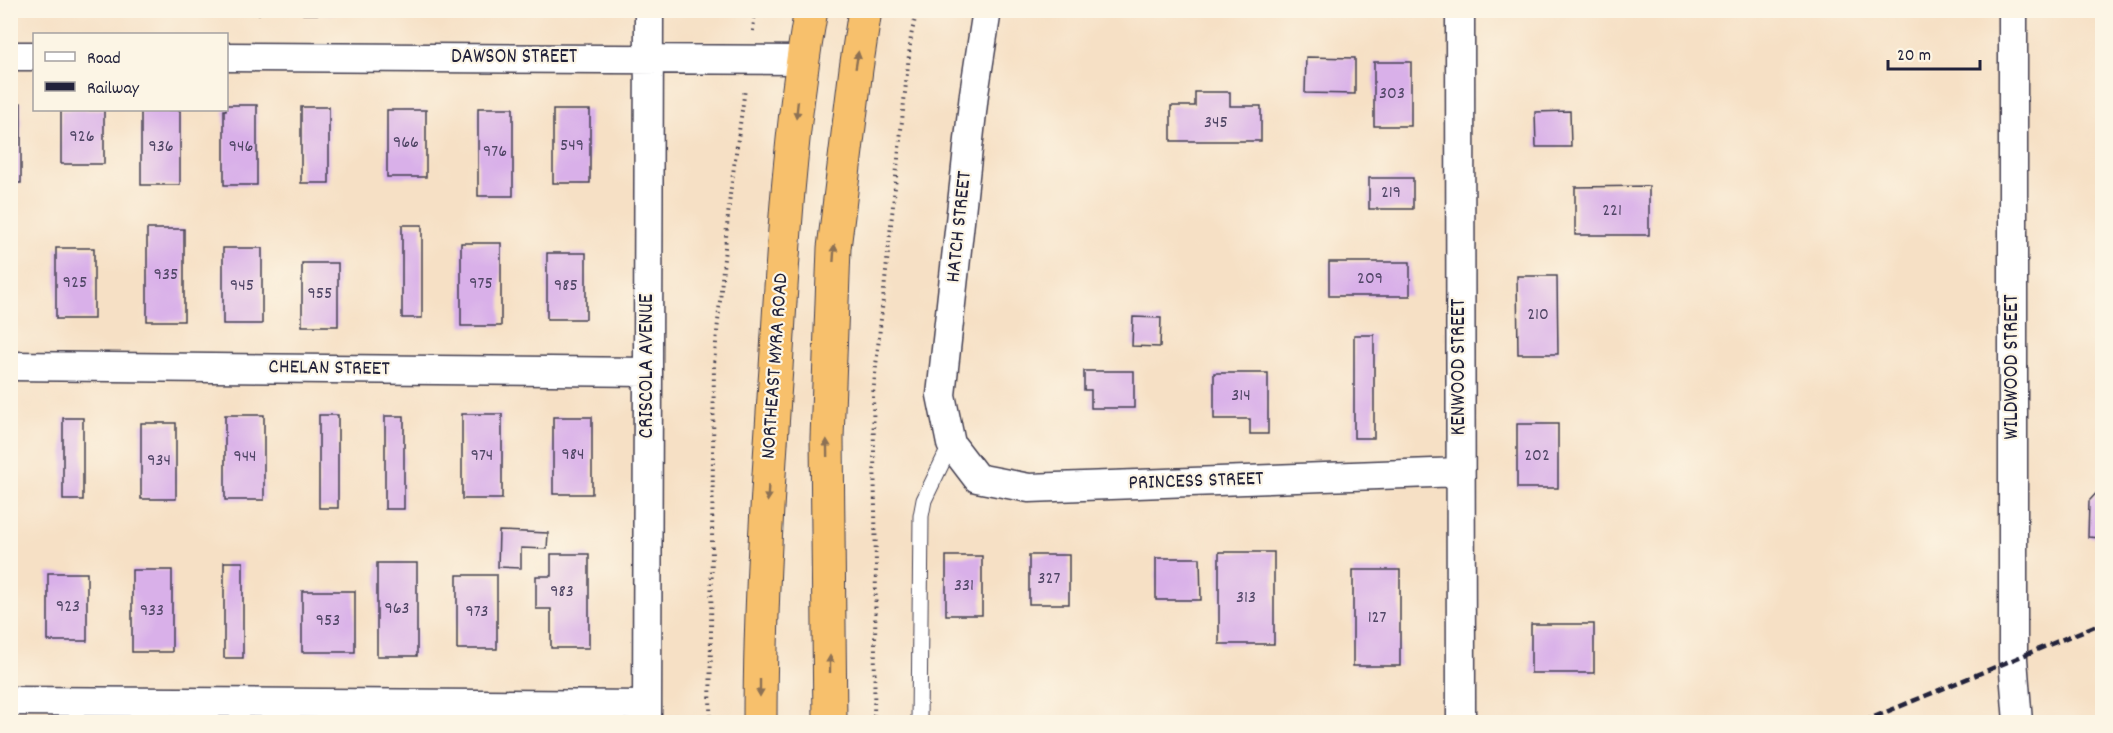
<svg xmlns="http://www.w3.org/2000/svg" width="2113" height="733" font-family="Dekko,sans-serif">
<rect width="100%" height="100%" fill="#fcf5e5"/>
<filter id="ink" filterUnits="userSpaceOnUse"><feTurbulence type="fractalNoise" baseFrequency=".0167" numOctaves="2"/><feDisplacementMap in="SourceGraphic" scale="12" xChannelSelector="R" yChannelSelector="G"/><feConvolveMatrix kernelMatrix="1 2 1 2 8 2 1 2 1" color-interpolation-filters="sRGB"/></filter>
<filter id="wash" filterUnits="userSpaceOnUse"><feTurbulence type="fractalNoise" baseFrequency=".008" numOctaves="4" result="noise"/><feDisplacementMap in="SourceGraphic" scale="24" xChannelSelector="R" yChannelSelector="G"/><feGaussianBlur stdDeviation="1.35" result="paint"/><feColorMatrix in="noise" values="0 0 0 0 0 0 0 0 0 0 0 0 0 0 0 0 0 1.4 0 .05"/><feComposite in="paint" operator="in"/></filter>
<g filter="url(#wash)">
<rect width="100%" height="100%" fill="#f6e0c5"/>
<g id="blocks">
<path fill="#d9b0e9" d="M 223,10 L 259,10 L 259,14 L 223,14 Z
M 303,10 L 338,10 L 338,14 L 303,14 Z
M 1306,57 L 1355,58 L 1355,94 L 1305,93 Z
M 1374,62 L 1411,62 L 1411,126 L 1374,126 Z
M 1195,92 L 1230,92 L 1230,106 L 1261,106 L 1261,141 L 1171,141 L 1171,106 L 1195,106 Z
M 10,103 L 21,103 L 21,183 L 10,183 Z
M 226,105 L 257,105 L 257,185 L 224,185 L 224,110 L 226,110 Z
M 301,107 L 329,107 L 329,183 L 301,183 Z
M 478,108 L 513,108 L 513,196 L 478,196 Z
M 61,110 L 104,110 L 104,164 L 61,164 Z
M 141,110 L 180,110 L 180,185 L 141,185 Z
M 387,110 L 426,110 L 426,177 L 387,177 Z
M 553,110 L 590,110 L 590,183 L 553,183 Z
M 1570,111 L 1571,147 L 1536,147 L 1535,112 Z
M 1369,178 L 1413,178 L 1413,209 L 1369,209 Z
M 1649,186 L 1649,235 L 1575,235 L 1575,187 Z
M 402,225 L 422,225 L 422,318 L 402,318 Z
M 147,229 L 184,229 L 184,321 L 147,321 Z
M 461,243 L 501,243 L 501,326 L 461,326 Z
M 56,248 L 94,248 L 94,319 L 56,319 Z
M 223,248 L 262,248 L 262,324 L 223,324 Z
M 547,253 L 586,253 L 586,319 L 547,319 Z
M 1329,262 L 1410,262 L 1410,296 L 1329,296 Z
M 302,263 L 338,263 L 338,326 L 302,326 Z
M 1517,276 L 1557,276 L 1558,354 L 1518,354 Z
M 1133,317 L 1161,318 L 1160,347 L 1132,346 Z
M 1354,335 L 1374,335 L 1374,438 L 1354,438 Z
M 1084,371 L 1134,371 L 1134,408 L 1091,408 L 1091,390 L 1084,390 Z
M 1214,373 L 1268,373 L 1268,434 L 1250,434 L 1250,419 L 1214,419 Z
M 462,414 L 502,414 L 502,499 L 462,499 Z
M 225,415 L 264,415 L 264,500 L 225,500 Z
M 319,415 L 338,415 L 338,508 L 319,508 Z
M 385,416 L 404,416 L 404,509 L 385,509 Z
M 553,417 L 592,417 L 592,494 L 553,494 Z
M 63,418 L 83,418 L 83,500 L 63,500 Z
M 141,423 L 176,423 L 176,499 L 141,499 Z
M 1517,424 L 1558,424 L 1558,488 L 1517,488 Z
M 2102,487 L 2102,538 L 2088,537 L 2089,501 Z
M 499,531 L 548,533 L 547,549 L 521,548 L 521,568 L 498,567 Z
M 1219,552 L 1274,552 L 1274,644 L 1219,644 Z
M 551,554 L 589,554 L 589,648 L 551,648 L 551,609 L 536,609 L 536,576 L 551,576 Z
M 1029,555 L 1069,555 L 1069,604 L 1029,604 Z
M 946,556 L 982,556 L 982,615 L 946,615 Z
M 1156,558 L 1200,558 L 1201,600 L 1156,600 Z
M 224,562 L 243,562 L 243,658 L 224,658 Z
M 377,563 L 417,563 L 417,656 L 377,656 Z
M 132,570 L 172,570 L 172,652 L 132,652 Z
M 1353,570 L 1400,570 L 1400,666 L 1353,666 Z
M 48,573 L 87,573 L 87,641 L 48,641 Z
M 457,575 L 497,575 L 497,649 L 457,649 Z
M 302,591 L 355,591 L 355,652 L 302,652 Z
M 1531,624 L 1594,624 L 1594,673 L 1531,673 Z"/>
</g>
</g>
<g filter="url(#ink)">
<use href="#blocks" fill-opacity="0" stroke="#423e50" stroke-width="1.5"/>
<g fill="none" stroke-linecap="round" stroke-linejoin="round">
<defs>
<path id="service" d="M 919,722 L 921,516 L 924,500 L 951,444"/>
<path id="minor" d="M 987,10 L 974,94 L 941,395 L 951,444 L 977,478 L 1029,488 L 1460,472
M 1460,10 L 1461,722
M 2013,10 L 2013,659 L 2018,722
M 10,56 L 34,56
M 226,57 L 802,60
M 10,366 L 648,372
M 10,701 L 647,705
M 647,722 L 649,10"/>
<path id="trunk" d="M 760,722 C 760,604 768,486 776,368 C 783,249 790,128 811,10
M 830,722 L 827,438 L 834,248 L 856,69 L 865,10"/>
</defs>
<use href="#service" stroke="#423e50" stroke-width="17"/>
<use href="#minor" stroke="#423e50" stroke-width="31"/>
<use href="#trunk" stroke="#423e50" stroke-width="35"/>
<path stroke="#423e50" stroke-width="4" stroke-dasharray="1.5 4.5" stroke-linecap="butt" d="M 753,31 L 755,10
M 710,722 L 714,364 L 730,195 L 745,89
M 874,722 L 876,566 L 873,394 L 911,36 L 917,10"/>
<use href="#service" stroke="#fff" stroke-width="15"/>
<use href="#minor" stroke="#fff" stroke-width="28"/>
<use href="#trunk" stroke="#f7c06c" stroke-width="33"/>
<path stroke="#22223b" stroke-width="4.5" stroke-dasharray="9 4.5" stroke-linecap="butt" d="M 1862,722 L 2102,623"/>
</g>
<defs><path id="oneway-solid" d="M-6-.8H1V-3.2L6.5 0L1 3.2V.8H-6Z" transform="scale(1.5)"/></defs>
<g fill="#8c7154">
<use href="#oneway-solid" transform="translate(857 60) rotate(-81)"/>
<use href="#oneway-solid" transform="translate(797 110) rotate(96)"/>
<use href="#oneway-solid" transform="translate(834 253) rotate(-86)"/>
<use href="#oneway-solid" transform="translate(827 448) rotate(-91)"/>
<use href="#oneway-solid" transform="translate(768 493) rotate(93)"/>
<use href="#oneway-solid" transform="translate(830 664) rotate(-90)"/>
<use href="#oneway-solid" transform="translate(760 688) rotate(90)"/>
</g>
</g>
<g text-anchor="middle" dominant-baseline="central" stroke-width="4.5" stroke-linejoin="round" paint-order="stroke">
<g font-size="18" fill="#504666">
<text x="1392" y="94">303</text>
<text x="1216" y="123">345</text>
<text x="82" y="137">926</text>
<text x="406" y="143">966</text>
<text x="572" y="146">549</text>
<text x="161" y="147">936</text>
<text x="241" y="147">946</text>
<text x="495" y="152">976</text>
<text x="1391" y="193">219</text>
<text x="1612" y="211">221</text>
<text x="166" y="275">935</text>
<text x="1370" y="279">209</text>
<text x="75" y="283">925</text>
<text x="481" y="284">975</text>
<text x="242" y="286">945</text>
<text x="566" y="286">985</text>
<text x="320" y="294">955</text>
<text x="1538" y="315">210</text>
<text x="1241" y="396">314</text>
<text x="573" y="455">984</text>
<text x="482" y="456">974</text>
<text x="1537" y="456">202</text>
<text x="245" y="457">944</text>
<text x="159" y="461">934</text>
<text x="1049" y="579">327</text>
<text x="964" y="586">331</text>
<text x="562" y="592">983</text>
<text x="1246" y="598">313</text>
<text x="68" y="607">923</text>
<text x="397" y="609">963</text>
<text x="152" y="611">933</text>
<text x="477" y="612">973</text>
<text x="1377" y="618">127</text>
<text x="328" y="621">953</text>
</g>
<g font-size="21" fill="#22223b" stroke="#fcf5e5">
<text x="514" y="58">DAWSON STREET</text>
<text transform="translate(960 227) rotate(-84)">HATCH STREET</text>
<text transform="translate(648 366) rotate(-90)">CRISCOLA AVENUE</text>
<text transform="translate(776 366) rotate(-86)">NORTHEAST MYRA ROAD</text>
<text transform="translate(1460 367) rotate(-90)">KENWOOD STREET</text>
<text transform="translate(2013 367) rotate(-90)">WILDWOOD STREET</text>
<text transform="translate(329 369) rotate(1)">CHELAN STREET</text>
<text transform="translate(1196 482) rotate(-2)">PRINCESS STREET</text>
</g>
</g>
<rect width="2113" height="733" fill="none" stroke="#fcf5e5" stroke-width="36"/>
<rect x="33" y="33" width="195" height="78" fill="#fcf5e5" stroke="#a5a1a1" stroke-width="1.5"/>
<rect x="45" y="52" width="30" height="9" fill="#ffffff" stroke="#a5a1a1" stroke-width="1.5"/>
<text x="87" y="63" font-size="18" fill="#22223b">Road</text>
<rect x="45" y="82" width="30" height="9" fill="#22223b" stroke="#a5a1a1" stroke-width="1.5"/>
<text x="87" y="93" font-size="18" fill="#22223b">Railway</text>
<path d="M1888 60v9h92v-9" fill="none" stroke="#22223b" stroke-width="3"/>
<text x="1897" y="60" font-size="18" fill="#22223b" stroke="#fcf5e5" stroke-width="4.5" paint-order="stroke">20 m</text>
</svg>
